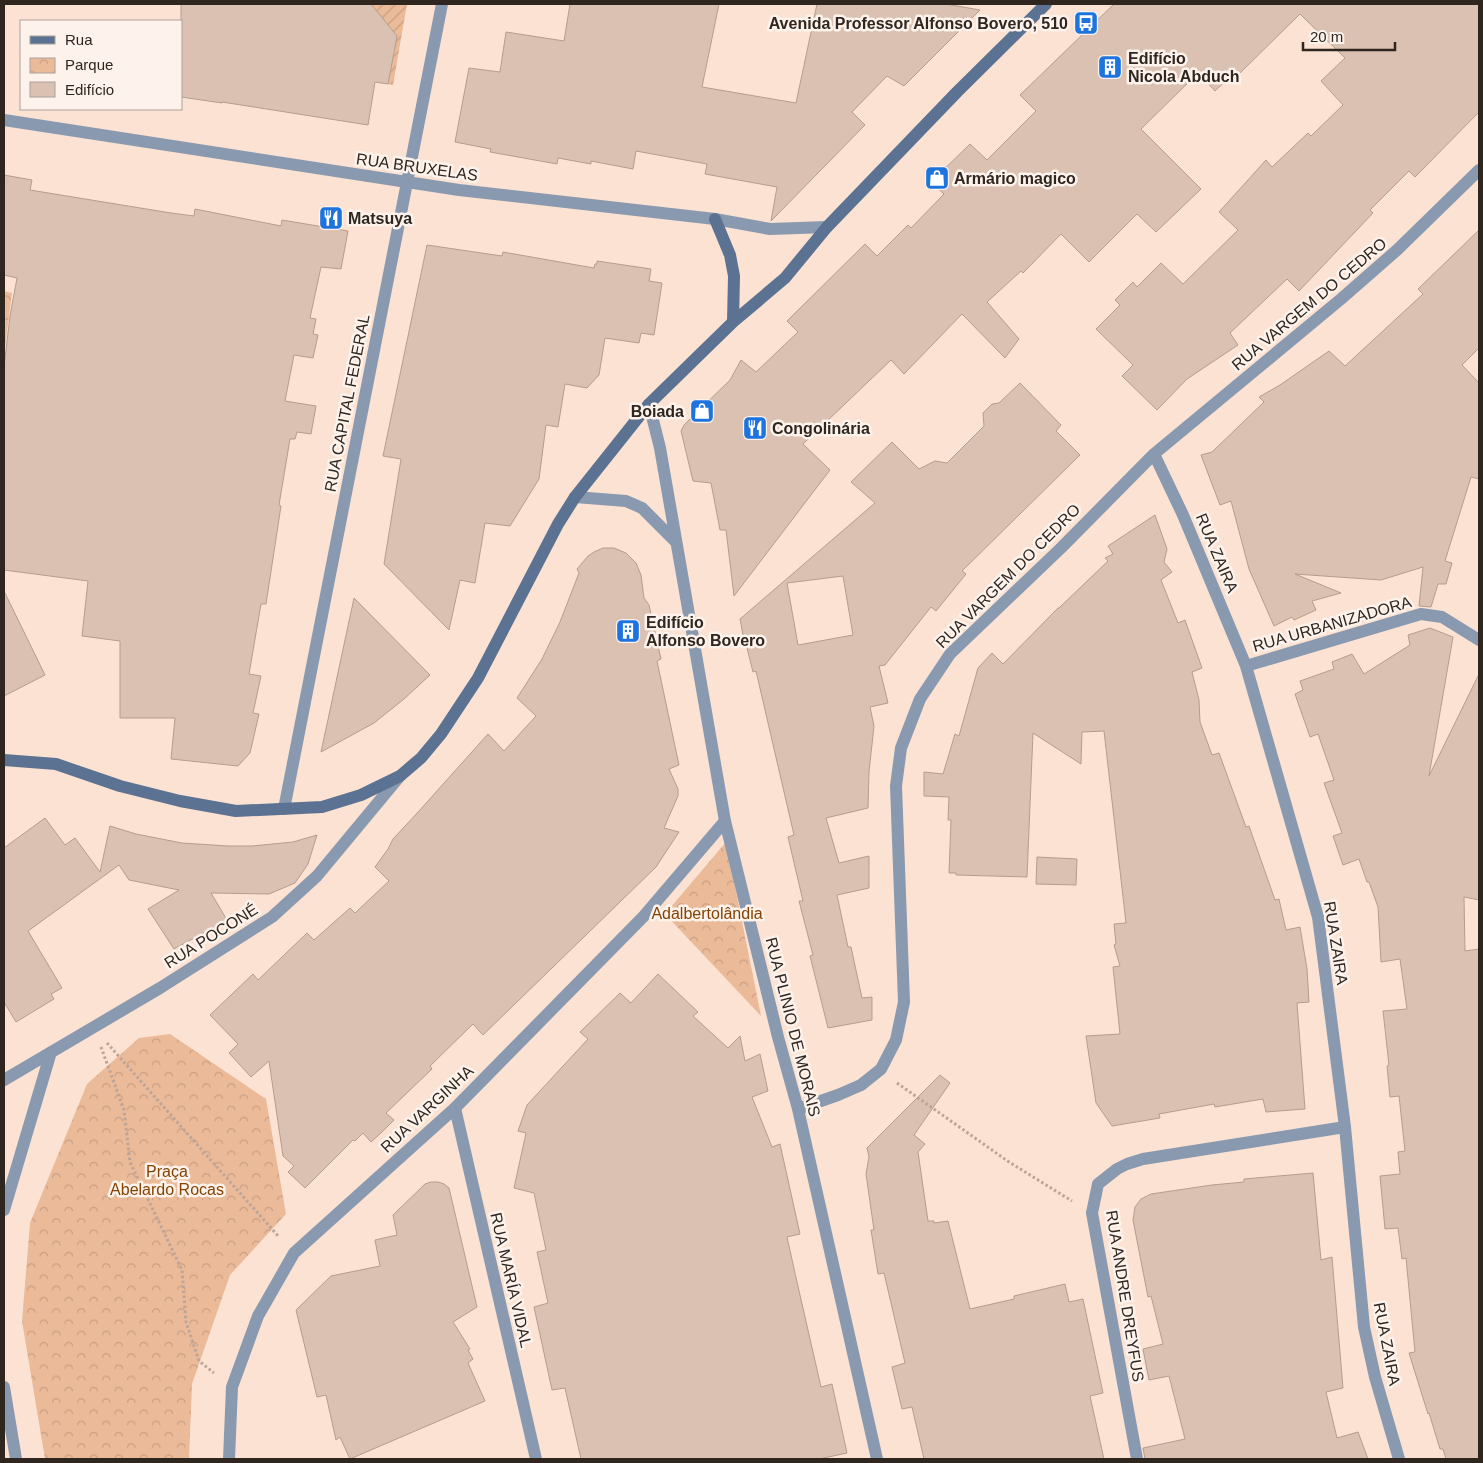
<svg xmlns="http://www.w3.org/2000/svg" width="1483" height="1463" font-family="Helvetica,sans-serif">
<defs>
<pattern id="park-crowns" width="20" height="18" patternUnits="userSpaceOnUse" patternTransform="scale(1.25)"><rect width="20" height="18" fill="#eaba99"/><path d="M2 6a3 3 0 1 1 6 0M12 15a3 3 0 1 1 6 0" fill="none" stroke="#c9a083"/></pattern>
<pattern id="garden-furrows" width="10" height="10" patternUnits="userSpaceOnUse" patternTransform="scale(1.25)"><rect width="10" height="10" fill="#eaba99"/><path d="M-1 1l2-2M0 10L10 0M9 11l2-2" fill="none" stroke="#c9a083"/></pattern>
</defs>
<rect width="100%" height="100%" fill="#fce2d2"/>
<path fill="url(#park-crowns)" d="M 4,291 L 12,293 L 4,355 Z
M 726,842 L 761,1016 L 665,914 Z
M 170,1034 L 266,1099 L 286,1214 L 230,1275 L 192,1384 L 189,1459 L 45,1459 L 22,1321 L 30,1223 L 87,1084 L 139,1038 Z"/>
<path fill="url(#garden-furrows)" d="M 371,4 L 407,4 L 393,85 L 388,84 L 397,36 Z"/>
<path fill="#dac1b1" stroke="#b59d8d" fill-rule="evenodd" d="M 181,4 L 371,4 L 397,36 L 388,84 L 375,82 L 368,125 L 222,102 L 222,103 L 181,97 Z
M 570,4 L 719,4 L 702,87 L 796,103 L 817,4 L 946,4 L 980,10 L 904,86 L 887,76 L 852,112 L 865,125 L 771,221 L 777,187 L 705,174 L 707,164 L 636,151 L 633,169 L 591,161 L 591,164 L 558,158 L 557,164 L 490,152 L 491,149 L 455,142 L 469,68 L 500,72 L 506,32 L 564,41 Z
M 1114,4 L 1479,4 L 1479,112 L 1415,177 L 1409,171 L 1370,210 L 1373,213 L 1299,291 L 1287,279 L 1230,333 L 1238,345 L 1187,379 L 1157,410 L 1122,376 L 1133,365 L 1096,329 L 1120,305 L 1115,300 L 1133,282 L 1137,287 L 1161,263 L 1183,284 L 1238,230 L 1219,212 L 1266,160 L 1272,167 L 1308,133 L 1311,136 L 1343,105 L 1321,81 L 1345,58 L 1300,14 L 1239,74 L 1236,71 L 1215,91 L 1198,73 L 1141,129 L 1201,189 L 1156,232 L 1137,214 L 1089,262 L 1061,234 L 1023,273 L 1021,271 L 987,302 L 1019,339 L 1005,358 L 962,314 L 904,374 L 891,360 L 803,444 L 830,470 L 734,596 L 726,530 L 720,530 L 711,483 L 693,481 L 681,431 L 684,425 L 730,380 L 741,360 L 756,372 L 798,332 L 787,321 L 865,244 L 877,256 L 908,225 L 911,228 L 944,194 L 931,182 L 970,144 L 987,160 L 1036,111 L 1020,95 Z
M 4,175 L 32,180 L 30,190 L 171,213 L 194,216 L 195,209 L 281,226 L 282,220 L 348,231 L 341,269 L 321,267 L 310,318 L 316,319 L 313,334 L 318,335 L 313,358 L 294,355 L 285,401 L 316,406 L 311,434 L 297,432 L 295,439 L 290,439 L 279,505 L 281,506 L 266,604 L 261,604 L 249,674 L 261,676 L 253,713 L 259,714 L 250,753 L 238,766 L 171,759 L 175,718 L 120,718 L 120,641 L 82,636 L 88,581 L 4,570 L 4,367 L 10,316 L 17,278 L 4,275 Z
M 1479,230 L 1479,348 L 1462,365 L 1479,383 L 1479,479 L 1471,477 L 1445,561 L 1452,563 L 1446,584 L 1438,584 L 1431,607 L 1419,606 L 1423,567 L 1381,580 L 1295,574 L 1341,593 L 1312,601 L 1316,610 L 1294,620 L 1292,617 L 1274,626 L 1249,569 L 1231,501 L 1220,505 L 1201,455 L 1212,452 L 1264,402 L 1259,397 L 1280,385 L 1329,351 L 1345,366 L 1423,294 L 1418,289 Z
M 427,245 L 502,256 L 503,252 L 594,268 L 595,264 L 597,264 L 597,261 L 651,269 L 649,281 L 662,283 L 654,335 L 641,333 L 639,343 L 605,338 L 599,375 L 587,388 L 565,384 L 558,427 L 546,425 L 539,479 L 510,526 L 485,523 L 475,583 L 460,580 L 449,630 L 384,564 L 401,459 L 383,456 Z
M 1020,383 L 1061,425 L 1056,431 L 1080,455 L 962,571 L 966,574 L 936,611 L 931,607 L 885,665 L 879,666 L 888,703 L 870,707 L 874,726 L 869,772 L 868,808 L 826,818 L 839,863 L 869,856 L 869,888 L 837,895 L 848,947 L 851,947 L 862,998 L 872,997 L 872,1020 L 828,1028 L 810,956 L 813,955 L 799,901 L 803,901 L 788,837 L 794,835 L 756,671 L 753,672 L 745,640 L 744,640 L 740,619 L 875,503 L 851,482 L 892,442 L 919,469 L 935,461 L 947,463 L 984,426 L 983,413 L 992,404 L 999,403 ZM 843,576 L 853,635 L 798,645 L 787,583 Z
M 1155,515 L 1167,549 L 1164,562 L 1172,572 L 1161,580 L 1178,623 L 1185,620 L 1202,668 L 1192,672 L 1199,700 L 1200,722 L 1212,755 L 1219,753 L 1246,827 L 1249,826 L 1275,900 L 1279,899 L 1286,930 L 1300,927 L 1307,969 L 1309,1002 L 1297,1003 L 1305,1109 L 1266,1112 L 1263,1099 L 1215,1107 L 1214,1104 L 1159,1114 L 1160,1118 L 1112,1126 L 1096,1103 L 1086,1036 L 1120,1034 L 1113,967 L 1120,966 L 1114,945 L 1116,944 L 1114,924 L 1126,923 L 1104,731 L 1082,732 L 1081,764 L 1033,733 L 1027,877 L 956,875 L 956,873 L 949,873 L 951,820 L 948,820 L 949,797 L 924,796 L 924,772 L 943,774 L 955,734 L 959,736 L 978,668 L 992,653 L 1003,664 L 1058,608 L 1059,608 L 1108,561 L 1105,558 L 1113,554 L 1108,546 Z
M 603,548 L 614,548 L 626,553 L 636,563 L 641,575 L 644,598 L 649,605 L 661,659 L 657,661 L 679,765 L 669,769 L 678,789 L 678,796 L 664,828 L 679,832 L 656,867 L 483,1035 L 473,1024 L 430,1066 L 432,1069 L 386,1113 L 394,1120 L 382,1132 L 371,1142 L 363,1133 L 355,1141 L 353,1140 L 305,1188 L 288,1172 L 294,1166 L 283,1156 L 269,1061 L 251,1077 L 229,1053 L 238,1044 L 210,1015 L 253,974 L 258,980 L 307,933 L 314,940 L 350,908 L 355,913 L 389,881 L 375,867 L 388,849 L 393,839 L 419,811 L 488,734 L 504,751 L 536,716 L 517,698 L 542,659 L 560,622 L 579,573 L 577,569 L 588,556 L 594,552 Z
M 4,591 L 45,675 L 4,696 Z
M 354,598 L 430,675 L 404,699 L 374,723 L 321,752 Z
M 1430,628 L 1453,637 L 1429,776 L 1479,674 L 1479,900 L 1464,897 L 1465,951 L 1479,949 L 1479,1459 L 1446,1459 L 1443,1449 L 1440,1449 L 1429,1413 L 1428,1414 L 1409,1353 L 1415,1352 L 1406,1258 L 1402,1259 L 1398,1228 L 1385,1229 L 1380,1176 L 1400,1174 L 1398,1152 L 1405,1151 L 1399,1096 L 1390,1097 L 1387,1066 L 1389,1065 L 1383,1011 L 1407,1009 L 1400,959 L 1381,962 L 1378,907 L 1369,882 L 1367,882 L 1359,859 L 1343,865 L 1333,836 L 1342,833 L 1324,783 L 1334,780 L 1318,734 L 1310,737 L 1295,694 L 1303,690 L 1300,681 L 1334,669 L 1332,662 L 1352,654 L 1364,674 L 1410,645 L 1408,635 Z
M 45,818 L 65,845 L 75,838 L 100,872 L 110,826 L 136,834 L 182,843 L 228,846 L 252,846 L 293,842 L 317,835 L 308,864 L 295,883 L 269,894 L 211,893 L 227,920 L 174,949 L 148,909 L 179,890 L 129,880 L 119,865 L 28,931 L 62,988 L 51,994 L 54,999 L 16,1022 L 4,1002 L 4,848 Z
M 1037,857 L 1077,859 L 1076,885 L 1036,884 Z
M 658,974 L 698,1012 L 693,1016 L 728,1048 L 740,1036 L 745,1061 L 760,1054 L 768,1091 L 752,1097 L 772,1147 L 780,1144 L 800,1234 L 787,1237 L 797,1282 L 821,1387 L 832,1384 L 847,1453 L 819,1459 L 581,1459 L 565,1388 L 552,1390 L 534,1307 L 548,1303 L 537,1252 L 546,1250 L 534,1193 L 514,1188 L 526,1133 L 518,1131 L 527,1105 L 588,1039 L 580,1032 L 620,993 L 631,1003 Z
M 940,1075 L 950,1083 L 914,1135 L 925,1144 L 918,1152 L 928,1221 L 934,1221 L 934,1223 L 948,1221 L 970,1309 L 1014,1299 L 1014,1296 L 1065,1284 L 1069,1302 L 1083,1299 L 1103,1393 L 1090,1396 L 1104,1459 L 924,1459 L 912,1407 L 902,1409 L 892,1367 L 905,1363 L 884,1273 L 878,1274 L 871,1230 L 874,1230 L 866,1174 L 869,1157 L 867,1148 Z
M 1313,1173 L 1321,1260 L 1332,1257 L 1343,1388 L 1326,1392 L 1337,1438 L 1358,1432 L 1368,1459 L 1145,1459 L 1143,1448 L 1185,1439 L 1169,1376 L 1149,1380 L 1143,1349 L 1163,1344 L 1151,1296 L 1148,1297 L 1133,1220 L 1135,1207 L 1141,1199 L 1151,1194 L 1212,1185 L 1244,1182 L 1244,1179 Z
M 431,1182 L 438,1182 L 444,1184 L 449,1188 L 477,1307 L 453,1322 L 470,1349 L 468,1350 L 473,1359 L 468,1363 L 485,1401 L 350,1459 L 340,1437 L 336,1440 L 326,1395 L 317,1397 L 296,1310 L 331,1276 L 380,1266 L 375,1240 L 397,1235 L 393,1215 L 425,1184 Z"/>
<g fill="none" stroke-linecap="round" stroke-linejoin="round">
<path stroke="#baa598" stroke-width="3" stroke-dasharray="2.5 2.5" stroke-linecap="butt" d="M 107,1043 L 279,1237
M 101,1047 L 124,1110 L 130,1162 L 182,1270 L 186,1322 L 199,1361 L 214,1373
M 897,1083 L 1009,1162 L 1072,1201"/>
<path stroke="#8999af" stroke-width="12" d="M 4,120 L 459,190 L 715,219 L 770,229 L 827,227
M 649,404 L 660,448 L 725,821 L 778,1037 L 798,1109 L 877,1459
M 1154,454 L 1183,515 L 1246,666 L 1318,917 L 1345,1127 L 1364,1327 L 1375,1377 L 1399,1459
M 575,497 L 626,501 L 642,508 L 676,542
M 1246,666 L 1421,614 L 1442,617 L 1479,640
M 284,809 L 442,4
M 4,1080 L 160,988 L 272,917 L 317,876 L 400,776
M 455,1108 L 536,1459
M 798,1109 L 838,1095 L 861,1085 L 881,1069 L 896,1040 L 904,1002 L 896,786 L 901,748 L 920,699 L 950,654 L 1061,548 L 1154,454 L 1341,299 L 1397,250 L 1479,170
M 4,1210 L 51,1052
M 4,1387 L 16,1459
M 229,1459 L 232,1387 L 258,1316 L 294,1253 L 455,1108 L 644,916 L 725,821
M 1137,1459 L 1092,1213 L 1098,1184 L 1117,1169 L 1127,1164 L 1143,1159 L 1345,1127"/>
<path stroke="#5b7292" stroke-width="12" d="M 715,219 L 730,255 L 734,276 L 733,322
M 4,760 L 56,764 L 120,786 L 180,801 L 236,811 L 322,807 L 361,795 L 400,776 L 421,758 L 441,734 L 478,678 L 558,524 L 575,497 L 649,404 L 733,322 L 785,278 L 827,227 L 957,92 L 1046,4"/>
</g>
<defs>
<symbol id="bus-square" viewBox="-11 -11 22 22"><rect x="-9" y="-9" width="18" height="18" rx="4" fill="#1e74de" stroke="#fdf3ec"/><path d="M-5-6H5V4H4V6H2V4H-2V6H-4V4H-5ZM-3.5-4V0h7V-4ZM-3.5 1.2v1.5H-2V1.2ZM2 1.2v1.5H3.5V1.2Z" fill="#fff"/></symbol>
<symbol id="building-square" viewBox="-11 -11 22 22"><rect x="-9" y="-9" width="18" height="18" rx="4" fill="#1e74de" stroke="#fdf3ec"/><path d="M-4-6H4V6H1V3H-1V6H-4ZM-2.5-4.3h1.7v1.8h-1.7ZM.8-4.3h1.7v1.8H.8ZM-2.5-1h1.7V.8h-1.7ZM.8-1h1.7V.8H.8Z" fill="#fff"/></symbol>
<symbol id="shop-square" viewBox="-11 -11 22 22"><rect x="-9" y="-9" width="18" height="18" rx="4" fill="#1e74de" stroke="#fdf3ec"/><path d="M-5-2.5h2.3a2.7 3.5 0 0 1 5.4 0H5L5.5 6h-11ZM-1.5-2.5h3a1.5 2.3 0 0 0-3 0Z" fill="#fff"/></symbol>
<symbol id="restaurant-square" viewBox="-11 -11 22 22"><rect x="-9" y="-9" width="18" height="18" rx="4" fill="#1e74de" stroke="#fdf3ec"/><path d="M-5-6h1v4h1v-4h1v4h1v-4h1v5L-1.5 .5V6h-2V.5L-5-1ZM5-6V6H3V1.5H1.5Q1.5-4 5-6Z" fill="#fff"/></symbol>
</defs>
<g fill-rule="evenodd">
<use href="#bus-square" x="1072" y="9" width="28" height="28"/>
<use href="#building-square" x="1096" y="53" width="28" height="28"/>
<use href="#shop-square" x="923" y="164" width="28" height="28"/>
<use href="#restaurant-square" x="317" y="204" width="28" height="28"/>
<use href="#shop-square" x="688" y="397" width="28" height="28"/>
<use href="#restaurant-square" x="741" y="414" width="28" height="28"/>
<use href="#building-square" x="614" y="617" width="28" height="28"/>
</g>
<g text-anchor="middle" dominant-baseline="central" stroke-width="5" stroke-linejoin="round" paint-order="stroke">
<g font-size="16" font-weight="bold" fill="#2f261f" stroke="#fdf3ec" text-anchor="start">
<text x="1068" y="23" text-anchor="end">Avenida Professor Alfonso Bovero, 510</text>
<text x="1128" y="58">Edifício<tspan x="1128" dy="18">Nicola Abduch</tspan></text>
<text x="954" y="178">Armário magico</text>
<text x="348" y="218">Matsuya</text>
<text x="684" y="411" text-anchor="end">Boiada</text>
<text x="772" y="428">Congolinária</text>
<text x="646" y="622">Edifício<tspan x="646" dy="18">Alfonso Bovero</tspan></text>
</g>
<g font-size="16" fill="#2f261f" stroke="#fdf3ec">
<text transform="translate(417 167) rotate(8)">RUA BRUXELAS</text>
<text transform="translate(1309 304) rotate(-40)">RUA VARGEM DO CEDRO</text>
<text transform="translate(347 403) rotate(-79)">RUA CAPITAL FEDERAL</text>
<text transform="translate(1217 553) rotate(67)">RUA ZAIRA</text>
<text transform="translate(1008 576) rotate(-45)">RUA VARGEM DO CEDRO</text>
<text transform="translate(1332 624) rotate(-16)">RUA URBANIZADORA</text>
<text transform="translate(211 936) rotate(-32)">RUA POCONÉ</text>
<text transform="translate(1336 943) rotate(81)">RUA ZAIRA</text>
<text transform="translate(793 1027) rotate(76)">RUA PLINIO DE MORAIS</text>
<text transform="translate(427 1109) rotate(-43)">RUA VARGINHA</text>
<text transform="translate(511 1280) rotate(77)">RUA MARÍA VIDAL</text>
<text transform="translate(1125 1296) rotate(81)">RUA ANDRE DREYFUS</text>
<text transform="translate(1387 1344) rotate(79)">RUA ZAIRA</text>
</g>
<g font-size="16" fill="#854200" stroke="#fdf3ec">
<text x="707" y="913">Adalbertolândia</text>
<text x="167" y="1171">Praça<tspan x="167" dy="18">Abelardo Rocas</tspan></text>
</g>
</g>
<rect width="1483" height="1463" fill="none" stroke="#2f261f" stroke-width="10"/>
<rect x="20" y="20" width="162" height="90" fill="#fdf3ec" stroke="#aba19a"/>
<rect x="30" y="36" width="25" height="8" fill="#5b7292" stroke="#aba19a"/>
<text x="65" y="45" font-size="15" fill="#2f261f">Rua</text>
<rect x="30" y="58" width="25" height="15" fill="url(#park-crowns)" stroke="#aba19a"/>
<text x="65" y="70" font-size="15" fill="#2f261f">Parque</text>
<rect x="30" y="82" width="25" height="15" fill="#dac1b1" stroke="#aba19a"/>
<text x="65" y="95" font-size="15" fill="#2f261f">Edifício</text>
<path d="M1303 42v8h92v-8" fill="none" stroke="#2f261f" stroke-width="2.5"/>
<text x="1310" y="42" font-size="15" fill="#2f261f" stroke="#fdf3ec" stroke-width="4" paint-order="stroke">20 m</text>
</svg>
